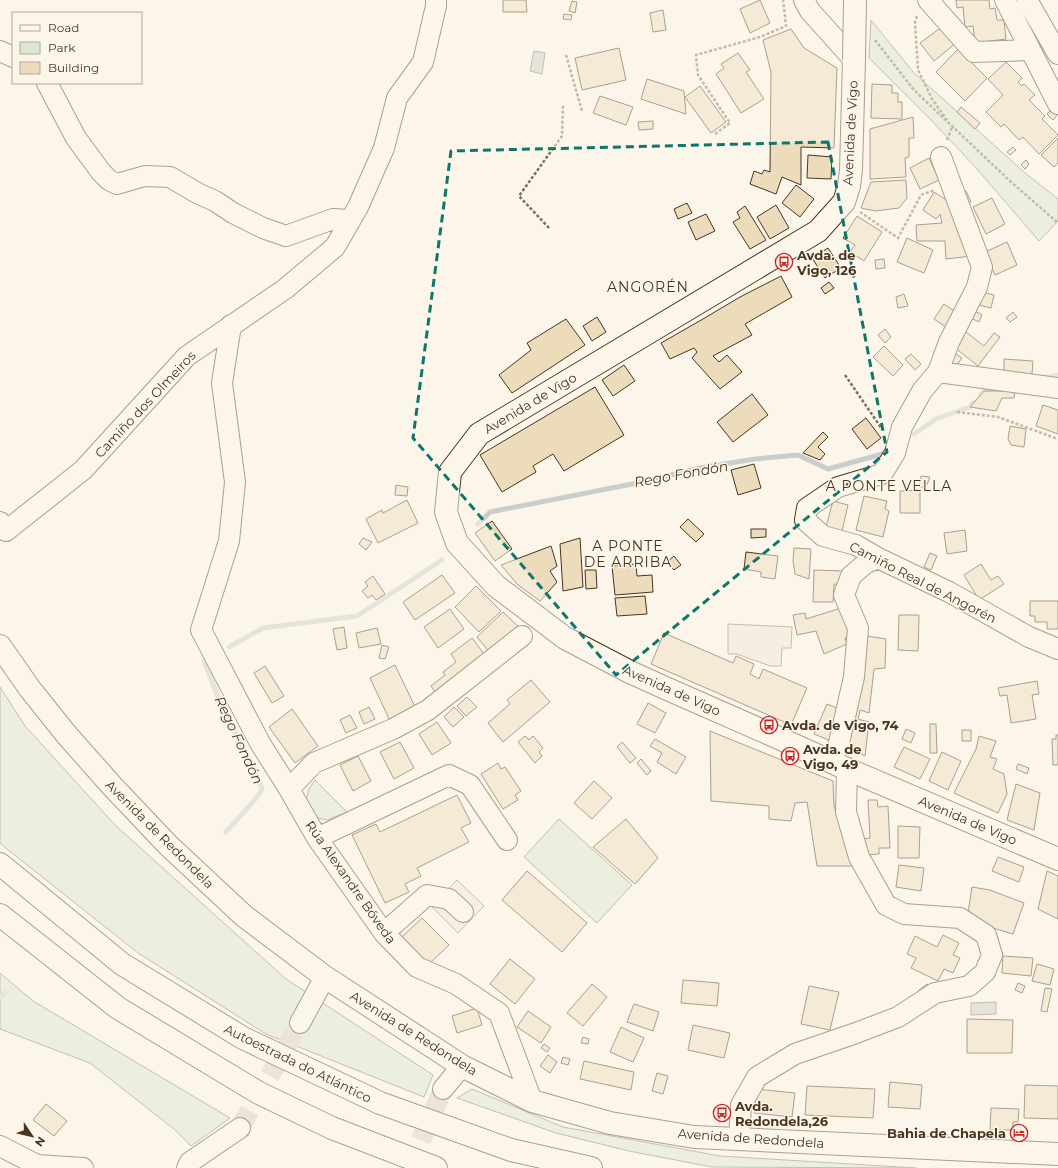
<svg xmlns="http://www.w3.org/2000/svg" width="1058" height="1168" font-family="Montserrat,sans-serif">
<rect width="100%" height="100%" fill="#fbf6e9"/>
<path fill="#dce7d0" stroke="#887966" d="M 871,20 L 914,73 L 1025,173 L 1058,199 L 1058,221 L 1039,241 L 977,169 L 933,122 L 869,58 Z
M 0,687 L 25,726 L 116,826 L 286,979 L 433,1075 L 424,1097 L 266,1034 L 138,953 L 2,845 L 0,843 Z
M 315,780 L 347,812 L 327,820 L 310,816 L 304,808 L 309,789 Z
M 559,819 L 632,885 L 597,923 L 524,857 Z
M 0,973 L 33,1001 L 230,1118 L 191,1146 L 174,1129 L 90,1063 L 0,1029 Z
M 472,1089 L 563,1127 L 720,1156 L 916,1168 L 712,1167 L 629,1151 L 556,1133 L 457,1098 Z"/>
<path fill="#ede7d9" stroke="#887966" d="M 728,624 L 792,627 L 791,648 L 782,648 L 781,666 L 770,666 L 737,654 L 728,654 Z
M 457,880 L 484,906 L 458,933 L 431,906 Z"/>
<path fill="#c9cecd" stroke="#887966" d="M 534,51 L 545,53 L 542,74 L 530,71 Z
M 996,1002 L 996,1014 L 971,1015 L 971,1003 Z"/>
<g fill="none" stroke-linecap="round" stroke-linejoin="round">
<path stroke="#c9cecd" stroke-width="5" d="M 1045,378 L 1058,375
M 981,395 L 984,391 L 997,388
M 914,434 L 936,419 L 970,407 L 974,402
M 478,524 L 490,512 L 637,483 L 700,468 L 755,459 L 798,455 L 828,469 L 886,453
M 229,647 L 263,628 L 357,616 L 442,560
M 204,661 L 222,707 L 253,766 L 262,789 L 258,796 L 226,832
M 0,997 L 5,993"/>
</g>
<path fill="#ecdcbc" stroke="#4a3520" d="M 503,0 L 526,0 L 527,12 L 503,12 Z
M 760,0 L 770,23 L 750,33 L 740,9 Z
M 956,0 L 989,0 L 990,9 L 995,8 L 997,20 L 1004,20 L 1006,39 L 975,43 L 973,26 L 965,27 L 963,7 L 957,8 Z
M 572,1 L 577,2 L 575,13 L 569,11 Z
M 663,10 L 666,30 L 653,32 L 650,13 Z
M 564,14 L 572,15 L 571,20 L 563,19 Z
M 943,26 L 956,43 L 934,61 L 920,43 Z
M 791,29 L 804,48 L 837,68 L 834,148 L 801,147 L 801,185 L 782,177 L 776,194 L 750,184 L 754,171 L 762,174 L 764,170 L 770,172 L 771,72 L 763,40 Z
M 619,48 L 626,80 L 582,90 L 575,58 Z
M 958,49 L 987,78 L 965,101 L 936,72 Z
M 738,53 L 750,70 L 746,72 L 764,99 L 741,113 L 716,74 L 724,68 L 721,64 Z
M 1006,62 L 1022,78 L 1018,82 L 1022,86 L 1024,84 L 1035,95 L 1029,100 L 1045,116 L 1042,119 L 1058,135 L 1039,154 L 1023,137 L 1019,140 L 1004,124 L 1001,127 L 986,112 L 1003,95 L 988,79 Z
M 647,79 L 684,91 L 686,114 L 641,99 Z
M 872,84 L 892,85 L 892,93 L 898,93 L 898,102 L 902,102 L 902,119 L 871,118 Z
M 700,86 L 726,122 L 711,133 L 685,97 Z
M 600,96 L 633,107 L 626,125 L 593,113 Z
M 961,107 L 980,123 L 975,129 L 957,112 Z
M 1053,108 L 1058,114 L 1053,120 L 1047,114 Z
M 913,117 L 914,138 L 909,138 L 909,157 L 905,158 L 906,177 L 870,179 L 870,129 Z
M 653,121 L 653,129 L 639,130 L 638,122 Z
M 1058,138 L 1058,163 L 1054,167 L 1041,155 Z
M 1013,147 L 1016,150 L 1010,155 L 1007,152 Z
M 808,155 L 832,157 L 831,179 L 807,178 Z
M 929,158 L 939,180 L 920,189 L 910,168 Z
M 1026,160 L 1029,164 L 1025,169 L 1021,165 Z
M 906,180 L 907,198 L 899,208 L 875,211 L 861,208 L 871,182 Z
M 796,185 L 814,199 L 800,217 L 782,203 Z
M 966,191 L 971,202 L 966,204 L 961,193 Z
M 934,192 L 948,201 L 972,256 L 946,259 L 945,241 L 917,241 L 916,225 L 942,223 L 940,214 L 936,219 L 923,210 Z
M 992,198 L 1005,224 L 986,234 L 973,207 Z
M 687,203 L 692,213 L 678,219 L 674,209 Z
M 776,205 L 789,228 L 770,239 L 757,217 Z
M 745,206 L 766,240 L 750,249 L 733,222 L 740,218 L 737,212 Z
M 706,214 L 715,231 L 696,240 L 688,222 Z
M 857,216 L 882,232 L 864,261 L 850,252 L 855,245 L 843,238 Z
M 907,238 L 933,250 L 924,273 L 897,262 Z
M 1007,242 L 1017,265 L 995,275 L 985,252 Z
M 828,248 L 841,268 L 825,278 L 812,258 Z
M 884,259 L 885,268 L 876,269 L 875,260 Z
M 781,276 L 792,297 L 745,324 L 752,335 L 713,356 L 719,362 L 727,355 L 742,372 L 720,389 L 692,358 L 697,352 L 694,348 L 670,359 L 661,343 L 703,319 L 740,297 Z
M 829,282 L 834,288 L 825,294 L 821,288 Z
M 982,292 L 994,295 L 991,308 L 979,305 Z
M 904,294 L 908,306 L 898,308 L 896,297 Z
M 944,304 L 960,315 L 950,330 L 934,319 Z
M 973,310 L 982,315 L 979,322 L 969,317 Z
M 1013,312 L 1017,317 L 1010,322 L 1006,318 Z
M 597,317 L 606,332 L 592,341 L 583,326 Z
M 566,319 L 585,345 L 512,393 L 499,375 L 531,350 L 527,343 Z
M 885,329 L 891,337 L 885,343 L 878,335 Z
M 966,332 L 984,346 L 994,333 L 1000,337 L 978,366 L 954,347 Z
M 884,346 L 903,365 L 893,376 L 873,357 Z
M 954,353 L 962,358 L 956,366 L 949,361 Z
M 911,354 L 921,364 L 915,370 L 905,359 Z
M 1004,359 L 1033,361 L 1032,374 L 1004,372 Z
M 624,365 L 635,381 L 613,396 L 602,380 Z
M 595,387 L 624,435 L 564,471 L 553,454 L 533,466 L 536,472 L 502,492 L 480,455 Z
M 984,391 L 1015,391 L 1014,398 L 1002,398 L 996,411 L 970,407 Z
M 752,394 L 768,415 L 733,442 L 717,422 Z
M 1043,405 L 1058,410 L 1058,434 L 1036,426 Z
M 866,418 L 881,438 L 867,449 L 852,429 Z
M 1010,426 L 1026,429 L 1024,447 L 1011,445 L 1008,439 Z
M 823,432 L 828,437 L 818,447 L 825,454 L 820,460 L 803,453 Z
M 754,464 L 761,488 L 738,495 L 731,470 Z
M 921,476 L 930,477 L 926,487 L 919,487 Z
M 396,485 L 408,487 L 407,496 L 395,495 Z
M 920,490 L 920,513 L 900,513 L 900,491 Z
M 864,496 L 887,501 L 885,509 L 889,511 L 883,537 L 856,530 Z
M 407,500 L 418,523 L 378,543 L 366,519 L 382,510 L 383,513 Z
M 833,501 L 848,505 L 842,531 L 826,527 Z
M 688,519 L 704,534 L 696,542 L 680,527 Z
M 492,521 L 512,549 L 495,561 L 475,533 Z
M 751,529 L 766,529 L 766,537 L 751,538 Z
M 965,530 L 967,551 L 947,554 L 944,533 Z
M 363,538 L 372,542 L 366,550 L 359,544 Z
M 580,538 L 583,587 L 563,591 L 560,544 Z
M 551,546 L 557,566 L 550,571 L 557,582 L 540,601 L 518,585 L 501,565 Z
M 794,548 L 811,549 L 809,579 L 795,574 L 793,560 Z
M 746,552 L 778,556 L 775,579 L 761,577 L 761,572 L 744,569 Z
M 930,553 L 937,556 L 931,570 L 924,567 Z
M 674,556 L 681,565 L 674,570 L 667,562 Z
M 636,564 L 637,576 L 652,575 L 653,592 L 615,595 L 612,566 Z
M 981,564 L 991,580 L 998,576 L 1004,584 L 979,600 L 964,575 Z
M 585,570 L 596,570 L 597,588 L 586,589 Z
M 814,570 L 843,571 L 843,585 L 834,584 L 833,602 L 813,602 Z
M 442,575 L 455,593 L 415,620 L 403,602 Z
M 373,576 L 385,594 L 376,600 L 372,595 L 368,598 L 362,591 L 368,586 L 365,582 Z
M 476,586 L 501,611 L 479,632 L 455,607 Z
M 645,596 L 647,614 L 617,616 L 615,598 Z
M 1030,601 L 1058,601 L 1058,629 L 1047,629 L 1047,622 L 1035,622 L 1035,616 L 1030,616 Z
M 841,608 L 851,635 L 845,638 L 847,644 L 824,654 L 816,631 L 797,635 L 793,615 L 805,613 L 806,619 Z
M 450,609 L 464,629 L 438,648 L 424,627 Z
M 503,612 L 521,629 L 491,654 L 477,637 Z
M 899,615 L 919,615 L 918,651 L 898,650 Z
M 344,627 L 347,648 L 337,650 L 333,629 Z
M 377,628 L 381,644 L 359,648 L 356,633 Z
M 664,633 L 733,663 L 736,656 L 754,664 L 750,674 L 759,679 L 763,669 L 807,688 L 791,725 L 651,664 Z
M 867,636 L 886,639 L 885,668 L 874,669 L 869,713 L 860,710 L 858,719 L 869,722 L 865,756 L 844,745 Z
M 472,638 L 487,658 L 437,695 L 431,686 L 445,675 L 443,672 L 456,662 L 451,654 Z
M 382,645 L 389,647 L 385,659 L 379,658 Z
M 395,665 L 417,711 L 391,723 L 370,678 Z
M 265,666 L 284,696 L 272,703 L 254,673 Z
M 531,680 L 550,702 L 503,742 L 488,723 L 510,704 L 507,700 Z
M 1037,681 L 1039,694 L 1032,695 L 1036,719 L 1011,723 L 1007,695 L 1000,696 L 998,688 Z
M 467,697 L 477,707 L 466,716 L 457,706 Z
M 648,703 L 666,713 L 655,733 L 637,724 Z
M 827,704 L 844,711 L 831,741 L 814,734 Z
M 369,707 L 375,719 L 364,724 L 359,712 Z
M 454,707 L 464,717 L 453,727 L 444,717 Z
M 292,709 L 318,746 L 295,763 L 269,727 Z
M 350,715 L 357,728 L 346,733 L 340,720 Z
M 437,722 L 451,743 L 432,755 L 419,734 Z
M 930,724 L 936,724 L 937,753 L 930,753 Z
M 906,729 L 915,733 L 911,743 L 902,739 Z
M 962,730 L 971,730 L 971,741 L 962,741 Z
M 710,731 L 833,781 L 834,806 L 854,866 L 817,866 L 807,802 L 795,803 L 791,821 L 769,819 L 769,806 L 711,801 Z
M 1056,735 L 1058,735 L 1058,765 L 1053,765 L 1052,739 L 1056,739 Z
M 525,736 L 529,740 L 533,736 L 543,748 L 539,752 L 542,756 L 535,763 L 518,742 Z
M 979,736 L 996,741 L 990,757 L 997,759 L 993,769 L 1004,774 L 1007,794 L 998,813 L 954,793 L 976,749 Z
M 655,739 L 686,757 L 676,774 L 657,762 L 662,753 L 650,746 Z
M 400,742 L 414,768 L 394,779 L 380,752 Z
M 622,742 L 636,758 L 630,763 L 617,747 Z
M 904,747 L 930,759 L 920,779 L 894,767 Z
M 942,752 L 961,761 L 948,790 L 929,781 Z
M 358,756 L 371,781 L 353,791 L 340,765 Z
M 641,759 L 651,771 L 647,775 L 637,763 Z
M 498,763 L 501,769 L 505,767 L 521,791 L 515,795 L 518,800 L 503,809 L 481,774 Z
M 1018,764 L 1029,768 L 1027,774 L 1016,769 Z
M 594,781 L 612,798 L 592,819 L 574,803 Z
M 1016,784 L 1040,793 L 1034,830 L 1007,820 Z
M 457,795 L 471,823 L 461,828 L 469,842 L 417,868 L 421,876 L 405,884 L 409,892 L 385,903 L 352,835 L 376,824 L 380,832 Z
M 868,800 L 877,800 L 878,807 L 888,806 L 890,848 L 879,848 L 879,854 L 864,855 L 863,839 L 870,838 Z
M 626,819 L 658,858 L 635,884 L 593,847 Z
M 898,826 L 920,827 L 919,858 L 898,858 Z
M 998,857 L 1024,867 L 1019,882 L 992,871 Z
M 899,865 L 924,868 L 921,891 L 896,887 Z
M 527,871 L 587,923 L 562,952 L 502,900 Z
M 1047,871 L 1058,876 L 1058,919 L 1038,909 Z
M 972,887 L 990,890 L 1024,903 L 1013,934 L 983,925 L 968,913 Z
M 422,918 L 449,945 L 429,964 L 402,937 Z
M 943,935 L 959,943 L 953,955 L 960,958 L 953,973 L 944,969 L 938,981 L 911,968 L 916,958 L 907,954 L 915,936 L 937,947 Z
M 1003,956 L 1033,958 L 1031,976 L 1002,973 Z
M 510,959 L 535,979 L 515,1004 L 490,984 Z
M 1037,964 L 1054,969 L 1050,985 L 1032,981 Z
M 683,980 L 719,983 L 717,1006 L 681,1003 Z
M 1018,983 L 1025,986 L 1022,993 L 1015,990 Z
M 592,984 L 607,997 L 583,1026 L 567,1013 Z
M 927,984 L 931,990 L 922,997 L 918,991 Z
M 809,986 L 839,992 L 830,1030 L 801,1024 Z
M 1045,988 L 1052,989 L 1047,1012 L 1041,1011 Z
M 634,1004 L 659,1012 L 653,1031 L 627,1022 Z
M 477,1008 L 482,1025 L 457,1033 L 452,1016 Z
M 528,1011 L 551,1027 L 541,1043 L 517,1027 Z
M 967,1019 L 1013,1020 L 1012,1053 L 967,1053 Z
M 693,1025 L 730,1033 L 724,1058 L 688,1050 Z
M 621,1027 L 644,1038 L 633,1062 L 610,1052 Z
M 583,1037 L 589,1039 L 588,1044 L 581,1043 Z
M 544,1044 L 550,1048 L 547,1052 L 541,1048 Z
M 548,1055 L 557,1062 L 550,1073 L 540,1066 Z
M 563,1057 L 570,1059 L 568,1065 L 561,1063 Z
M 584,1061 L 634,1072 L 631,1090 L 580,1079 Z
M 657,1073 L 668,1076 L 663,1094 L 652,1091 Z
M 890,1082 L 922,1085 L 920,1109 L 888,1107 Z
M 1025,1085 L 1058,1086 L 1058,1119 L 1024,1118 Z
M 807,1086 L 875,1089 L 873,1118 L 805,1115 Z
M 756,1089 L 795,1093 L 792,1117 L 754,1113 Z
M 46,1104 L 67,1121 L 54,1136 L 33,1120 Z
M 991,1108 L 1019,1109 L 1018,1122 L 1013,1122 L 1013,1130 L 990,1130 Z"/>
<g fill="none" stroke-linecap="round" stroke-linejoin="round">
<path stroke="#d8cfc1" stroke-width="20" stroke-dasharray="20 10" stroke-linecap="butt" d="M 240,1128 L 300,1023
M 409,1168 L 443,1089"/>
<defs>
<path id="minor" d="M 804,0 L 810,11 L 854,60
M 928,0 L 974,52 L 1030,50
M 1005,0 L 1058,104
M 1027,0 L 1058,54
M 0,51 L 13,57
M 47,83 L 76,138 L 101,172 L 109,180 L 117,184 L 145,176 L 170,177 L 199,194 L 215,201 L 233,213 L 263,228 L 286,236 L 333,219 L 350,220
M 941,157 L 982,267 L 977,287 L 949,342 L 938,372 L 922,391 L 902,427 L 895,453 L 882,474 L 838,487 L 807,508 L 805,520 L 823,536 L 856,545 L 878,558 L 949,592 L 1029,637 L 1058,649
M 231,325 L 222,383 L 235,482 L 229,541 L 201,630 L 260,743 L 289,789
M 938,372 L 1058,388
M 0,522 L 6,531 L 83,470 L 187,356 L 285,289 L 335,247 L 358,207 L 384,148 L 397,98 L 423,62 L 436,6 L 436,0
M 522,636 L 428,710 L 393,729 L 314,763 L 289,789 L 317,838 L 384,933 L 417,967 L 456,984 L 499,1013 L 532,1101
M 831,762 L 839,743 L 854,677 L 858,628 L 844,595 L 851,576 L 866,563 L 878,558
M 317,838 L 449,775 L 470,785 L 507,840
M 384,933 L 427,895 L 449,899 L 463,912
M 300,1023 L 325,977
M 443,1089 L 462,1066
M 739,1139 L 741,1105 L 757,1077 L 795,1054 L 856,1033 L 898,1017 L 935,993 L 969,986 L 985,972 L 992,955 L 986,935 L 960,918 L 904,914 L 886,905 L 859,857 L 846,812 L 847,769
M 0,1146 L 37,1165 L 83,1168
M 187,1168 L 190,1162 L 240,1128"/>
<path id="major" d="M 854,60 L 851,170 L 849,186 L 844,202 L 818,231 L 479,434 L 450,472 L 446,512 L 457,543 L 496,586 L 565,638 L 630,672 L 663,687 L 772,735 L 847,769 L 1058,859"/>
<path id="highway" d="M 0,646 L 30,689 L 66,734 L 112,786 L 168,845 L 244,916 L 325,977 L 462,1066 L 532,1101 L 610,1123 L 694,1137 L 1058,1154
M 0,864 L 122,964 L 243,1038 L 380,1103 L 511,1150 L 591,1168
M 0,915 L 118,1008 L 259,1093 L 332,1128 L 436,1168"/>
</defs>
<use href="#minor" stroke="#4a3520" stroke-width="22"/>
<use href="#major" stroke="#4a3520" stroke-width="24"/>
<use href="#highway" stroke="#4a3520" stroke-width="24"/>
<path stroke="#7f6f5c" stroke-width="2.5" stroke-dasharray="3 2" stroke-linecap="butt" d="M 917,16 L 915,22 L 918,70 L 932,99 L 947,120
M 875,40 L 914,90 L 1010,181 L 1058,223
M 566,55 L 582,111
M 715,134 L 730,123 L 698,75 L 696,55 L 760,37 L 786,26 L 783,0
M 947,140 L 952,127 L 951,126
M 860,212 L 898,238 L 921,195 L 935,190
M 549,228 L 519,196 L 562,136 L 563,105
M 845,375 L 882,429
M 957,412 L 998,417 L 1058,439"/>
<use href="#minor" stroke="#fbf6e9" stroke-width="20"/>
<use href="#major" stroke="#fbf6e9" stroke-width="22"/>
<use href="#highway" stroke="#fbf6e9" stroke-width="22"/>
<defs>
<path id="major-bridge" d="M 854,60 L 855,0"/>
</defs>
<use href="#major-bridge" stroke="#4a3520" stroke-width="24" stroke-linecap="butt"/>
<use href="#major-bridge" stroke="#fbf6e9" stroke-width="22"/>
</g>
<path d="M0 0H1058V1168H0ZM 828,142 L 887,452 L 616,675 L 413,438 L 451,151 Z" fill="#fbf6e9" fill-opacity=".55" fill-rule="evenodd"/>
<path fill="none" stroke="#0f766e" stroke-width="3" stroke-dasharray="8 5" stroke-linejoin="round" d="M 828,142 L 887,452 L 616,675 L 413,438 L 451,151 Z"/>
<defs>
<symbol id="bus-ring" viewBox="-11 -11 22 22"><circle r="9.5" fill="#fbf6e9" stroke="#c62828" stroke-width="1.5"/><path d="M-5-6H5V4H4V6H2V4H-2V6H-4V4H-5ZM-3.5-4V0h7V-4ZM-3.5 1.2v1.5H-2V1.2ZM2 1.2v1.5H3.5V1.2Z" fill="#c62828"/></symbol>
<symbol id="hotel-ring" viewBox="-11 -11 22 22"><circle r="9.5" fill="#fbf6e9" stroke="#c62828" stroke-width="1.5"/><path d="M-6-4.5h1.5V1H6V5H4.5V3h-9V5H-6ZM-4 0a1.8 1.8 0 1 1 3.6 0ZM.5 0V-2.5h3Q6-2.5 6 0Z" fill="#c62828"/></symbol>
</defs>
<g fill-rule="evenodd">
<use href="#bus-ring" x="774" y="252" width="20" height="20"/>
<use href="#bus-ring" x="759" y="715" width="20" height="20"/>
<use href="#bus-ring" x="780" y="746" width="20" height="20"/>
<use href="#bus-ring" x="712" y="1103" width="20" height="20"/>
<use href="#hotel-ring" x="1009" y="1123" width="20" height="20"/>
</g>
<g text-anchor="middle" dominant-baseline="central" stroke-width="3" stroke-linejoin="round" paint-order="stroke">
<g font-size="13" fill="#4a3520" stroke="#fbf6e9">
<text transform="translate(850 133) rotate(-87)">Avenida de Vigo</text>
<text transform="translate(530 403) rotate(-31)">Avenida de Vigo</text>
<text transform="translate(145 404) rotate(-47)">Camiño dos Olmeiros</text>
<text transform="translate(923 582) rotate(27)">Camiño Real de Angorén</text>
<text transform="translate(672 690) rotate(24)">Avenida de Vigo</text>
<text transform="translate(968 820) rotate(23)">Avenida de Vigo</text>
<text transform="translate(160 834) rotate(45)">Avenida de Redondela</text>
<text transform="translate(351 882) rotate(55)">Rúa Alexandre Bóveda</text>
<text transform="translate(414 1033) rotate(32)">Avenida de Redondela</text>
<text transform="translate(298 1063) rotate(26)">Autoestrada do Atlántico</text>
<text transform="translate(751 1138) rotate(4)">Avenida de Redondela</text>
</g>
<g font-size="13" font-weight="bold" fill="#4a3520" stroke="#fbf6e9" text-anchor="start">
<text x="797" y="255">Avda. de<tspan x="797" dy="15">Vigo, 126</tspan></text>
<text x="782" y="725">Avda. de Vigo, 74</text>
<text x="803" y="749">Avda. de<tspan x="803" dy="15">Vigo, 49</tspan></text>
<text x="735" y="1106">Avda.<tspan x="735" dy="15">Redondela,26</tspan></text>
<text x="1006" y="1133" text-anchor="end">Bahia de Chapela</text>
</g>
<g font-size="14" letter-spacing="1" fill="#4a3520" stroke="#fbf6e9">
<text x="648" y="287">ANGORÉN</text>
<text x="889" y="486">A PONTE VELLA</text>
<text x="628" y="546">A PONTE<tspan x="628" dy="16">DE ARRIBA</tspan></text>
</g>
<g font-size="14" font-style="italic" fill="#4a3520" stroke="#fbf6e9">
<text transform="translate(681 474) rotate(-10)">Rego Fondón</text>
<text transform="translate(239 740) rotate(65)">Rego Fondón</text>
</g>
</g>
<rect x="12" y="12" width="130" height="72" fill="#fbf6e9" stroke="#b4a999"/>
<rect x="20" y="25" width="20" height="6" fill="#fbf6e9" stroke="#b4a999"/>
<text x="48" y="32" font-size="12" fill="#4a3520">Road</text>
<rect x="20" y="42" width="20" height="12" fill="#dce7d0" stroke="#b4a999"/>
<text x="48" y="52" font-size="12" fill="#4a3520">Park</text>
<rect x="20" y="62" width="20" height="12" fill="#ecdcbc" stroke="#b4a999"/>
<text x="48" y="72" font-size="12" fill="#4a3520">Building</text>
<g transform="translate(32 1136) rotate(125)" stroke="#fbf6e9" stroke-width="3" paint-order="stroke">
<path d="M0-3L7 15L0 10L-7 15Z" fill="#4a3520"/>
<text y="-6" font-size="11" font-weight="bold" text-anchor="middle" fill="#4a3520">N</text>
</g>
</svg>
